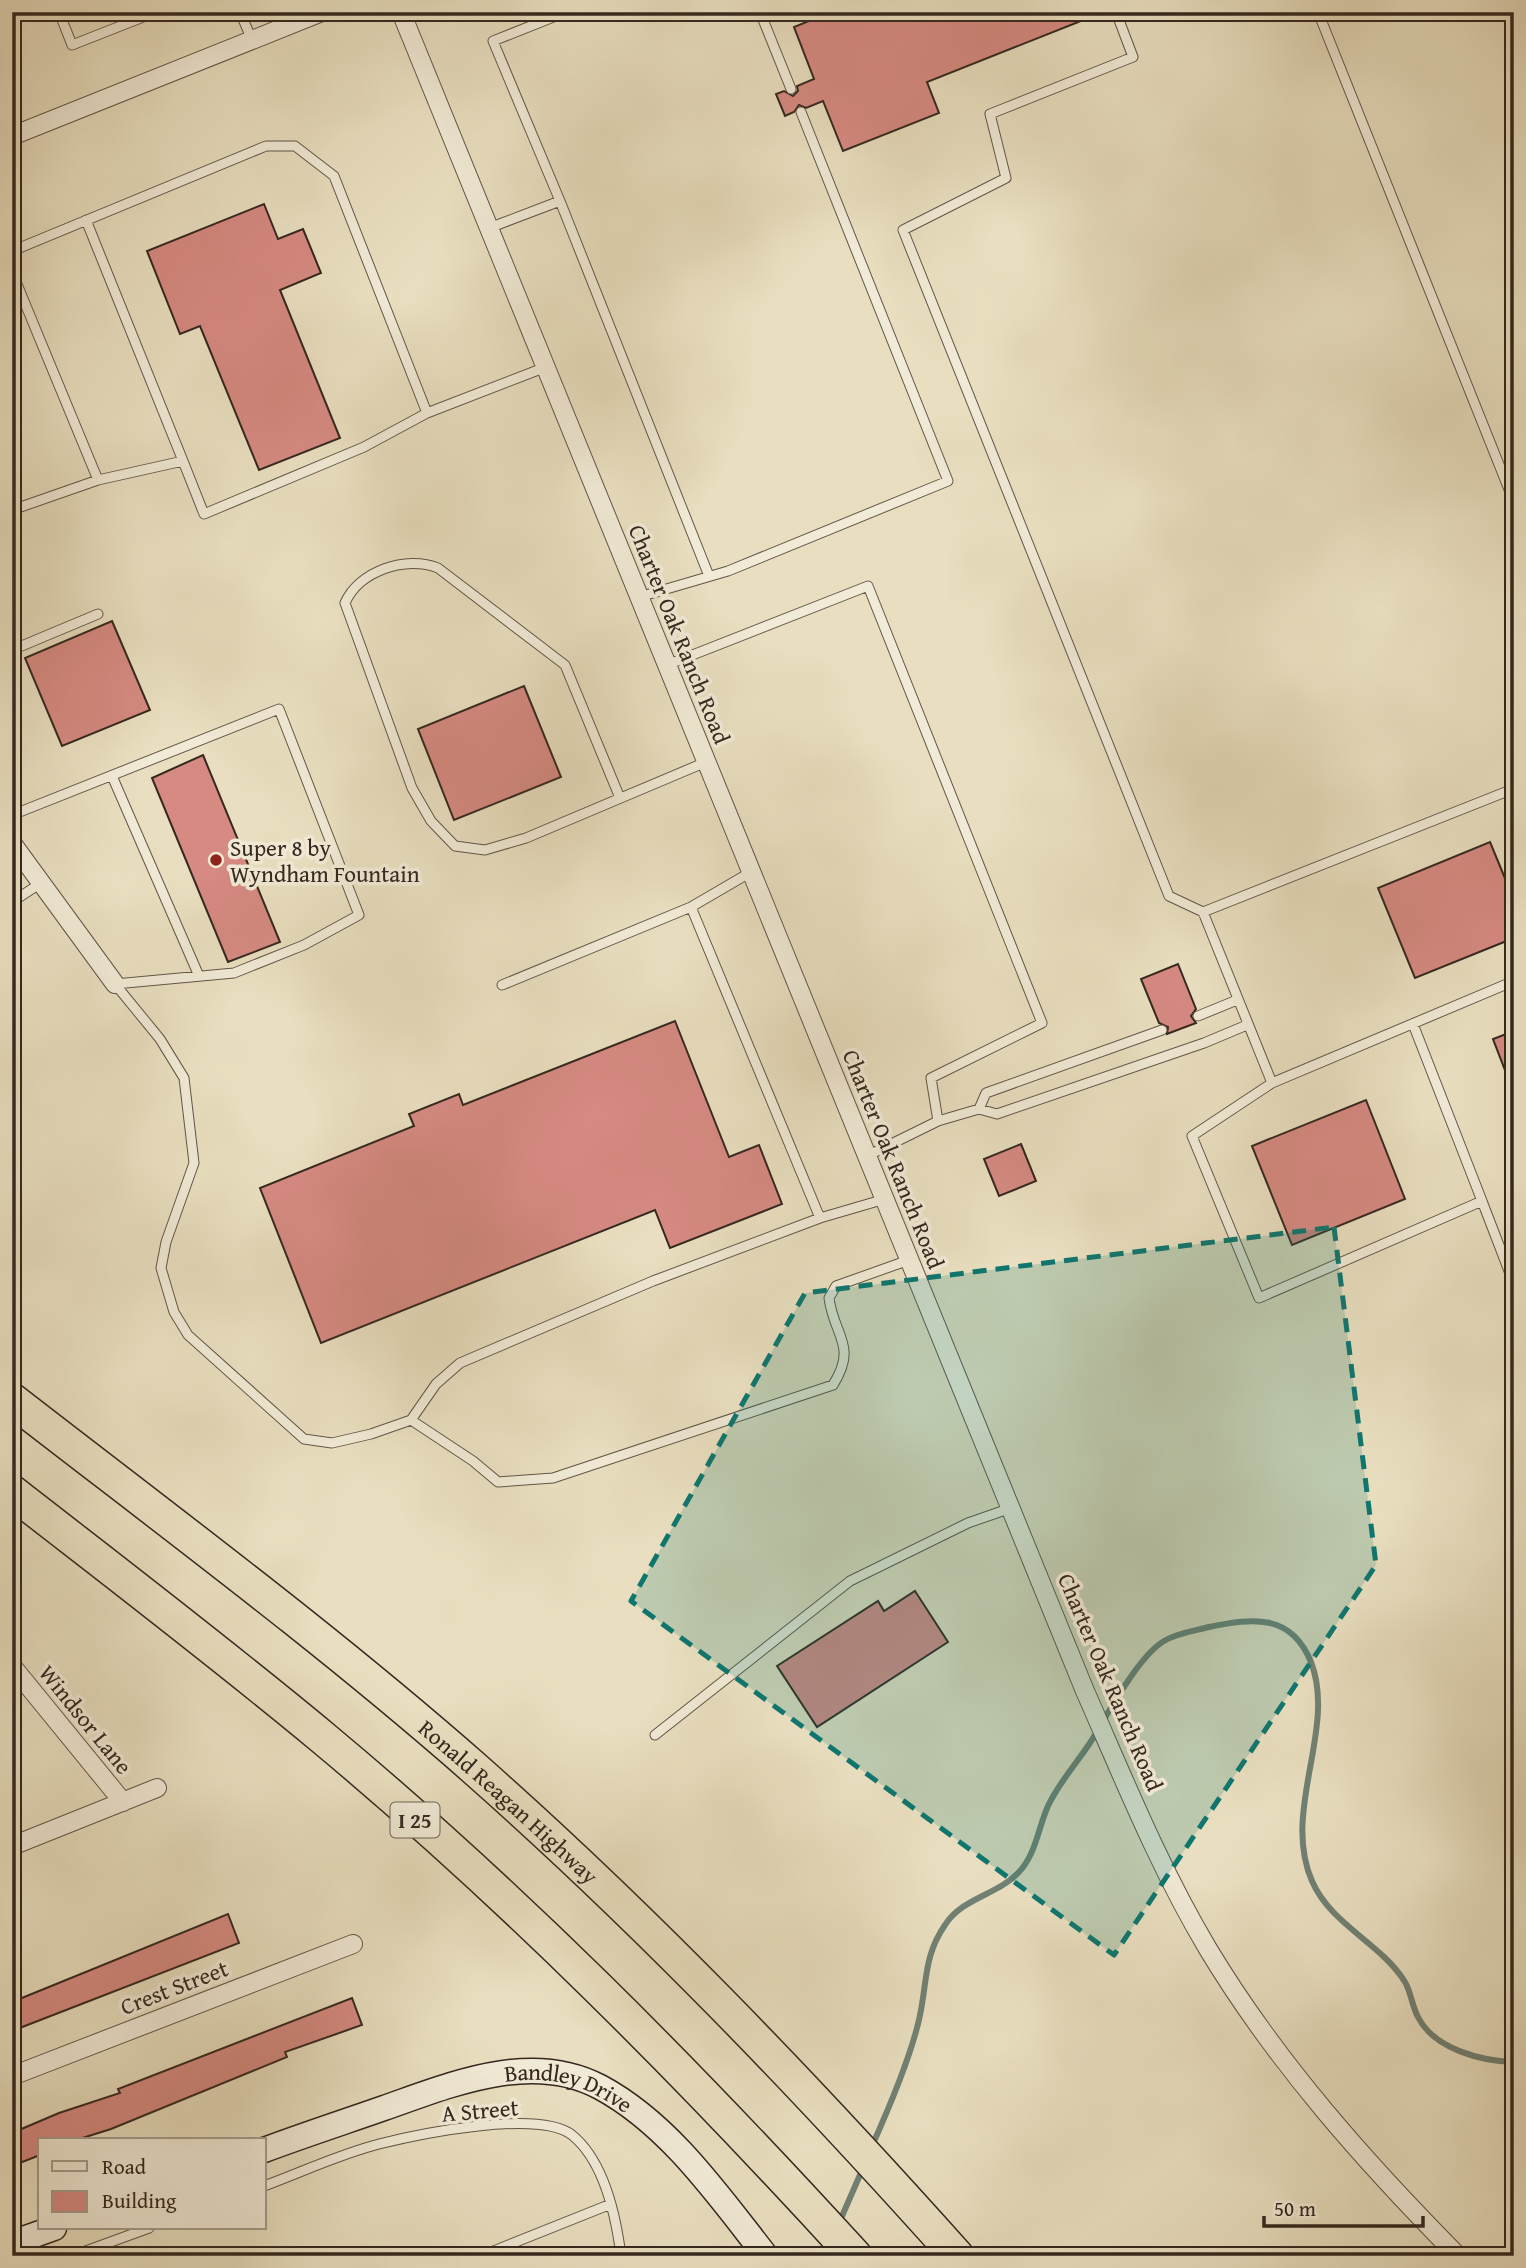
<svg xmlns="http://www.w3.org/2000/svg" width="1526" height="2268" font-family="'Gentium Book Plus',serif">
<rect width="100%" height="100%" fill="#e9dfc0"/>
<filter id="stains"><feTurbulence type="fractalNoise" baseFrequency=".00286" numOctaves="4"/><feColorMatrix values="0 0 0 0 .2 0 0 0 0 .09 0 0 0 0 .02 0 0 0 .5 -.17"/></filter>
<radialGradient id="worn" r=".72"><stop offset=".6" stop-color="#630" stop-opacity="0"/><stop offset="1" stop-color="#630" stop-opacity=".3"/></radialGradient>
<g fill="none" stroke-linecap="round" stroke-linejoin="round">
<path stroke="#718174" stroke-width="6" d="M 1103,1721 C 1116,1699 1142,1654 1164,1641 C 1177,1633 1194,1631 1209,1627 C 1253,1618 1291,1613 1311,1662 C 1337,1729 1281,1811 1312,1881 C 1331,1925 1381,1943 1405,1982 C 1411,1992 1412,2006 1418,2017 C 1434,2049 1481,2061 1514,2062
M 872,2146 C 889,2108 914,2050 921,2010 C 927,1978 925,1954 945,1925 C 962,1898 997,1895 1018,1873 C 1036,1855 1038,1828 1048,1806 C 1061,1778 1083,1757 1098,1730
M 839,2223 L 863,2168"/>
</g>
<path fill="#d68a82" stroke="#35281f" stroke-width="2" d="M 831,12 L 897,12 L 900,20 L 920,12 L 1101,13 L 927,82 L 939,113 L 843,151 L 823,101 L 806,108 L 799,105 L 794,112 L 785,116 L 776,94 L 784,91 L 793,96 L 798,91 L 797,86 L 814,79 L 794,27 Z
M 264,204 L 278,239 L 303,229 L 321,273 L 280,290 L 340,438 L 259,470 L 200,326 L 180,334 L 147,251 Z
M 112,621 L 150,710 L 62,746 L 25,658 Z
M 524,686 L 561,777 L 454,820 L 418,729 Z
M 203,755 L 280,942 L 228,962 L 152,778 Z
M 1490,842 L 1514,900 L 1514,938 L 1415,978 L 1378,888 Z
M 1178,964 L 1196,1009 L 1191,1016 L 1196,1023 L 1167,1034 L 1168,1027 L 1159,1023 L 1141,979 Z
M 675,1021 L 729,1157 L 759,1145 L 782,1204 L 670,1248 L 655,1210 L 321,1343 L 260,1188 L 414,1126 L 409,1114 L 459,1094 L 463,1105 Z
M 1514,1031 L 1514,1090 L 1513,1091 L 1493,1039 Z
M 1366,1100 L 1405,1199 L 1292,1245 L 1252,1146 Z
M 1021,1144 L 1036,1181 L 999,1196 L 984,1159 Z
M 915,1591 L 948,1642 L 817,1727 L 777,1666 L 878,1601 L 884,1611 Z
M 228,1914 L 239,1943 L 12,2031 L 12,2002 Z
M 352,1998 L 362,2025 L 285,2052 L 287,2057 L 111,2129 L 76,2140 L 40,2140 L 40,2155 L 12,2166 L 12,2133 L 59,2113 L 120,2093 L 118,2089 Z"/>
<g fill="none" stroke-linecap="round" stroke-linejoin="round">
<defs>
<path id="lane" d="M 59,12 L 72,45 L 156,12
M 240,12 L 252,40
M 760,12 L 791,89
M 1116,12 L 1133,57 L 990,114 L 1006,178 L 903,230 L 1169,896 L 1203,912 L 1272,1083 L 1514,981
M 1318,12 L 1514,502
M 560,201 L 709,576
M 86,220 L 183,461
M 489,228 L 560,201 L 493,41 L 566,12
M 12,251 L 266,146 L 295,146 L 334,176 L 427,413 L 364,447 L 204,514 L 183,461 L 98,480 L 12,272
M 427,413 L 546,367
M 12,510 L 98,480
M 639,597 L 728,571 L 948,481 L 801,112
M 12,650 L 98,614
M 667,665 L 868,586 L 1042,1023 L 931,1078 L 938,1121
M 112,776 L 199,976
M 620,798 L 565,665 L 438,568 C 406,555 359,571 345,603 L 412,788 L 431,821 L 455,846 L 485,850 L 526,838 L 706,762
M 12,815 L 279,709 L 359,915 L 304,945 L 234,973 L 115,984
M 751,872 L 691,907 L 820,1218 L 885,1199
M 12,902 L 41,883
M 1203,912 L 1513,789
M 115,984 L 160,1039 L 184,1078 L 194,1163 L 166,1242 L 161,1268 L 174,1312 L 188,1335 L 304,1439 L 332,1443 L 371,1434 L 411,1420 L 436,1384 L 460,1363 L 653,1281 L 820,1218
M 502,985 L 691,907
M 1198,1016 L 1237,1000
M 1272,1083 L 1192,1136 L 1259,1298 L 1482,1201 L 1413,1024
M 979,1109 L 986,1093 L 1162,1030
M 867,1156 L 938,1121 L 979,1109 L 997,1114 L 1204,1043 L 1247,1025
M 1482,1201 L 1514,1284
M 411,1420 L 473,1461 L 498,1482 L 553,1478 L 833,1385 C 858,1345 834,1337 829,1298 L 836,1286 L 909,1260
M 655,1735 L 850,1581 L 968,1523 L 1011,1508
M 264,2186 C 302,2172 340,2154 379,2144 C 419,2134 539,2109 572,2135 C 605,2162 616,2216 621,2256
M 72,2256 L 149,2228
M 481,2256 L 611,2204"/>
<path id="street" d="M 401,12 L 1085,1691 C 1123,1777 1159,1867 1208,1949 C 1276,2062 1366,2163 1458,2256
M 12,136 L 322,12
M 12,843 L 115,984
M 12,1666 L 123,1802
M 12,1846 L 157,1788
M 12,2076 L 353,1944"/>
<g id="secondary">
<path id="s1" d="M 264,2150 C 304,2135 344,2122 384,2108 C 450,2085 531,2050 600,2087 C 669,2124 718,2195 766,2256"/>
<path d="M 12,2243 L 54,2228"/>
</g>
<g id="highway">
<path id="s2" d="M 12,1400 C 168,1521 326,1638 474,1768 C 646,1920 804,2085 957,2256"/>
<path d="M 12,1492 C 116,1573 221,1653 322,1737 C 513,1896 687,2072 855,2256"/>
</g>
</defs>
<use href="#lane" stroke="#625647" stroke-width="11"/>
<use href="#street" stroke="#625647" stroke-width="20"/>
<use href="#secondary" stroke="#35281f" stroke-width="27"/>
<use href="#highway" stroke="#35281f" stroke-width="36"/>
<use href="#lane" stroke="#f1ead6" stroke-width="9"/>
<use href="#street" stroke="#f1ead6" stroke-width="18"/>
<use href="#secondary" stroke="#f1ead6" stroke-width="24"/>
<use href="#highway" stroke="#e9dfc0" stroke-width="33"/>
</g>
<path fill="#0f766e" fill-opacity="0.2" stroke="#0f766e" stroke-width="5" stroke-dasharray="14 9" stroke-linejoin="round" d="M 1334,1227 L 1376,1565 L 1114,1955 L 631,1601 L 805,1293 Z"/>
<circle fill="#8f2418" stroke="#f1ead6" stroke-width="2.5" cx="216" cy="860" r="7"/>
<g text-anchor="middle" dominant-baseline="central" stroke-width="7" stroke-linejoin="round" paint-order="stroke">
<rect fill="#f1ead6" stroke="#6d6256" stroke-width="2" x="390.5" y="1802.5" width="49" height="35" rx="5"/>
<g font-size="21" font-weight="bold" fill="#35281f">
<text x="415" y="1820">I 25</text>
</g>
<g font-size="23" fill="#35281f" stroke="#f1ead6">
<text transform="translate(680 634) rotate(68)">Charter Oak Ranch Road</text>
<text transform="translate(894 1159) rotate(68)">Charter Oak Ranch Road</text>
<text transform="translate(1111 1682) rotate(67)">Charter Oak Ranch Road</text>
<text transform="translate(86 1719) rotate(51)">Windsor Lane</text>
<text stroke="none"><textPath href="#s2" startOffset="639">Ronald Reagan Highway</textPath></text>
<text transform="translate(174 1987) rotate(-21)">Crest Street</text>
<text stroke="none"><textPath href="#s1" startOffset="320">Bandley Drive</textPath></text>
<text transform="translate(480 2110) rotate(-5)">A Street</text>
</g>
<g font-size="23" fill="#35281f" stroke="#f1ead6" text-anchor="start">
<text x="230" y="847">Super 8 by<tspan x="230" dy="26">Wyndham Fountain</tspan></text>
</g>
</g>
<rect width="1526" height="2268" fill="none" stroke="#e9dfc0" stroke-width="42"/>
<rect x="14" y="14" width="1498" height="2240" fill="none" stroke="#35281f" stroke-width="3.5"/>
<rect x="21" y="21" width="1484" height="2226" fill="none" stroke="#35281f" stroke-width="2"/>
<rect x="38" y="2138" width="228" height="91" fill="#f1ead6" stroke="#a69c8d" stroke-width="2"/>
<rect x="52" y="2161" width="35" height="10" fill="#f1ead6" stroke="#a69c8d" stroke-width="2"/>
<text x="102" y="2174" font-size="21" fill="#35281f">Road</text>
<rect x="52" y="2191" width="35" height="21" fill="#d68a82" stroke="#a69c8d" stroke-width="2"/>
<text x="102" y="2208" font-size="21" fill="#35281f">Building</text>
<path d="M1264 2216v10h159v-10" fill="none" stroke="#35281f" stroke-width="3.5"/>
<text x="1274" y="2216" font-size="21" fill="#35281f" stroke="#f1ead6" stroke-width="5" paint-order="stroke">50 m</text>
<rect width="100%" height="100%" filter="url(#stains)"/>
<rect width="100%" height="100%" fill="url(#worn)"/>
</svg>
